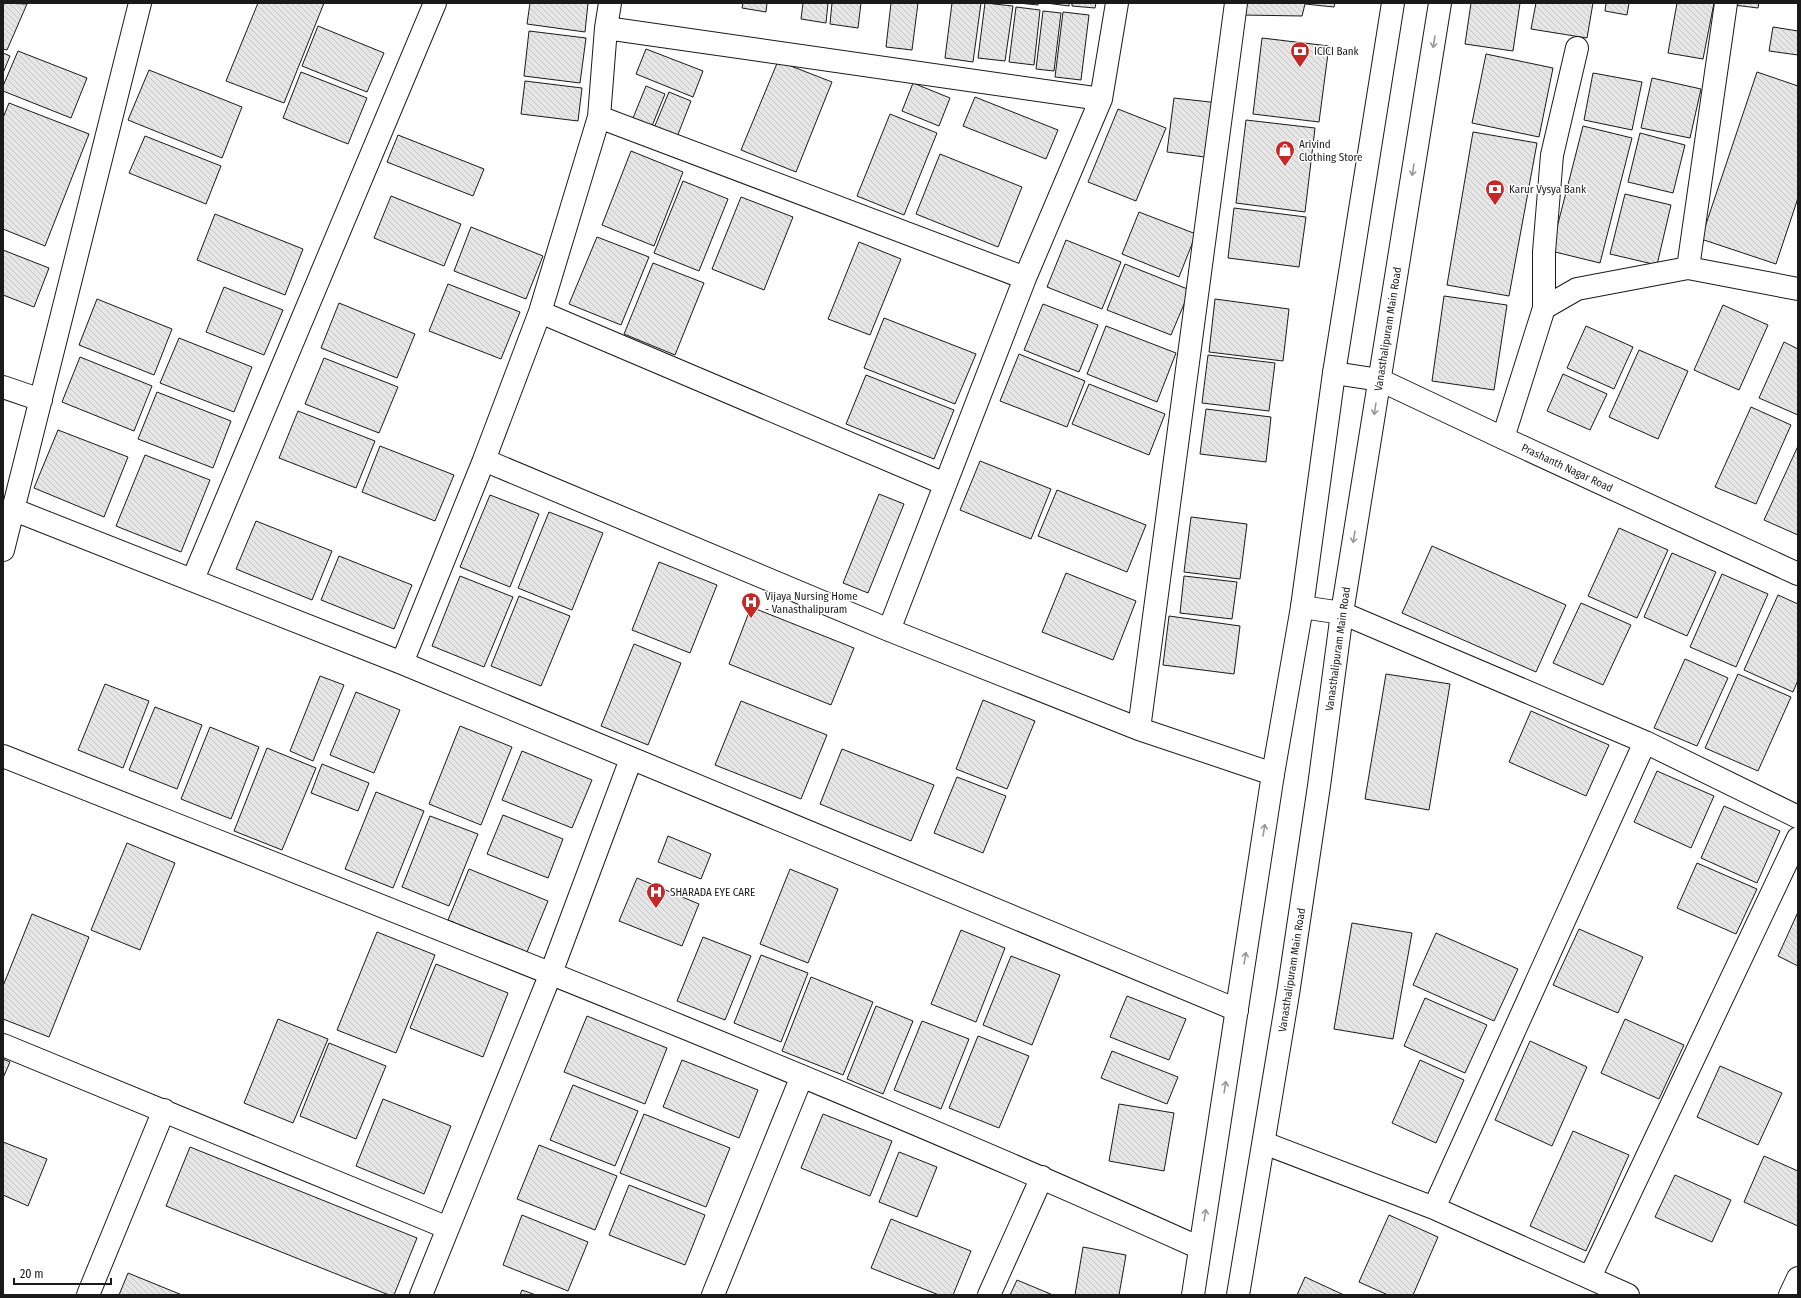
<svg xmlns="http://www.w3.org/2000/svg" width="1801" height="1298" font-family="'Fira Sans Condensed',sans-serif">
<defs>
<pattern id="building-back-hatch" width="6" height="6" patternUnits="userSpaceOnUse"><rect width="6" height="6" fill="#e6e6e6"/><path d="M-1 5l2 2M0 0l6 6M5-1l2 2" fill="none" stroke="#c5c5c5"/></pattern>
</defs>
<rect width="100%" height="100%" fill="#fff"/>
<path fill="url(#building-back-hatch)" stroke="#1a1a1a" d="M 3,3 L 27,4 L 7,50 L 3,49 Z
M 258,3 L 324,3 L 284,103 L 226,81 Z
M 530,3 L 588,3 L 585,32 L 527,24 Z
M 743,3 L 767,3 L 766,12 L 742,8 Z
M 803,3 L 828,3 L 826,23 L 801,19 Z
M 832,3 L 861,3 L 858,28 L 830,24 Z
M 891,3 L 918,3 L 912,50 L 886,47 Z
M 952,3 L 981,3 L 973,62 L 945,58 Z
M 985,3 L 1013,6 L 1005,61 L 978,58 Z
M 1018,3 L 1038,3 L 1038,5 Z
M 1046,3 L 1069,3 L 1069,6 Z
M 1072,3 L 1096,3 L 1095,8 L 1072,6 Z
M 1244,3 L 1335,3 L 1334,7 L 1305,4 L 1302,16 L 1242,15 Z
M 1471,3 L 1520,3 L 1513,51 L 1465,44 Z
M 1536,3 L 1593,3 L 1587,38 L 1531,29 Z
M 1606,3 L 1629,3 L 1627,15 L 1605,11 Z
M 1677,3 L 1714,3 L 1703,59 L 1668,53 Z
M 1735,3 L 1759,3 L 1758,8 L 1734,5 Z
M 1016,7 L 1040,10 L 1034,65 L 1009,62 Z
M 1043,11 L 1061,13 L 1054,71 L 1036,69 Z
M 1063,12 L 1089,15 L 1081,80 L 1055,77 Z
M 318,26 L 384,53 L 367,92 L 302,66 Z
M 1773,27 L 1798,31 L 1798,55 L 1769,51 Z
M 529,31 L 586,38 L 580,83 L 524,76 Z
M 1262,38 L 1329,46 L 1319,122 L 1253,114 Z
M 646,49 L 703,71 L 693,97 L 636,74 Z
M 18,51 L 87,78 L 71,118 L 3,91 L 3,86 Z
M 3,53 L 10,56 L 3,73 Z
M 1486,54 L 1553,68 L 1539,137 L 1472,123 Z
M 778,61 L 832,82 L 796,172 L 741,150 Z
M 149,70 L 242,107 L 222,158 L 128,120 Z
M 301,72 L 367,98 L 348,144 L 283,118 Z
M 1757,72 L 1798,86 L 1798,198 L 1776,264 L 1701,239 Z
M 1593,73 L 1642,82 L 1632,130 L 1584,120 Z
M 1652,78 L 1701,89 L 1690,138 L 1641,128 Z
M 525,81 L 582,88 L 578,121 L 521,114 Z
M 913,83 L 950,98 L 939,126 L 902,111 Z
M 646,86 L 665,94 L 652,126 L 633,118 Z
M 669,92 L 691,101 L 677,137 L 654,128 Z
M 975,97 L 1058,130 L 1046,159 L 963,126 Z
M 1174,98 L 1219,103 L 1212,158 L 1167,152 Z
M 9,103 L 89,134 L 45,246 L 3,229 L 3,118 Z
M 1118,109 L 1166,128 L 1136,201 L 1088,182 Z
M 890,114 L 937,133 L 904,215 L 857,196 Z
M 1246,120 L 1315,128 L 1305,212 L 1236,203 Z
M 1583,126 L 1632,138 L 1600,263 L 1551,251 Z
M 1473,132 L 1537,143 L 1509,296 L 1447,285 Z
M 1640,133 L 1685,145 L 1673,193 L 1628,182 Z
M 398,135 L 484,169 L 473,196 L 387,162 Z
M 145,136 L 221,166 L 206,204 L 129,173 Z
M 631,151 L 683,172 L 654,246 L 602,225 Z
M 940,154 L 1022,187 L 998,247 L 916,214 Z
M 683,181 L 728,199 L 699,271 L 654,253 Z
M 1625,194 L 1671,205 L 1657,265 L 1610,254 Z
M 391,196 L 461,224 L 444,266 L 374,238 Z
M 741,197 L 793,217 L 764,290 L 712,269 Z
M 1234,208 L 1306,217 L 1299,267 L 1228,258 Z
M 1139,212 L 1196,234 L 1179,277 L 1122,254 Z
M 215,214 L 303,249 L 285,295 L 197,260 Z
M 471,227 L 543,256 L 526,299 L 454,271 Z
M 597,237 L 649,257 L 621,325 L 569,304 Z
M 1066,240 L 1121,262 L 1102,309 L 1047,287 Z
M 859,242 L 901,259 L 870,335 L 828,319 Z
M 3,250 L 49,268 L 34,307 L 3,295 Z
M 653,263 L 704,283 L 675,355 L 624,334 Z
M 1125,264 L 1190,290 L 1171,335 L 1107,310 Z
M 448,284 L 520,312 L 501,359 L 429,331 Z
M 224,287 L 283,310 L 264,355 L 206,332 Z
M 1444,296 L 1507,305 L 1494,390 L 1432,381 Z
M 97,299 L 172,329 L 154,375 L 79,345 Z
M 1215,299 L 1289,309 L 1283,361 L 1209,352 Z
M 339,303 L 415,334 L 397,378 L 321,348 Z
M 1043,304 L 1098,325 L 1079,372 L 1024,350 Z
M 1723,305 L 1768,325 L 1739,390 L 1694,370 Z
M 884,318 L 976,354 L 955,404 L 864,368 Z
M 1106,326 L 1176,353 L 1157,402 L 1087,374 Z
M 1586,326 L 1633,347 L 1614,389 L 1567,368 Z
M 179,338 L 252,367 L 234,412 L 160,383 Z
M 1784,342 L 1798,349 L 1798,415 L 1759,398 Z
M 1639,350 L 1688,371 L 1658,439 L 1609,417 Z
M 1019,354 L 1085,381 L 1067,427 L 1000,401 Z
M 1208,355 L 1275,363 L 1269,411 L 1202,403 Z
M 80,357 L 152,386 L 134,431 L 62,402 Z
M 324,358 L 398,387 L 379,433 L 305,404 Z
M 1563,374 L 1607,394 L 1590,430 L 1547,411 Z
M 866,375 L 954,410 L 934,459 L 846,424 Z
M 1089,384 L 1165,414 L 1149,455 L 1072,424 Z
M 157,392 L 231,421 L 213,468 L 138,439 Z
M 1751,407 L 1791,425 L 1756,504 L 1715,487 Z
M 1206,409 L 1271,417 L 1266,462 L 1200,454 Z
M 298,411 L 375,441 L 356,488 L 279,458 Z
M 58,430 L 128,457 L 104,517 L 34,488 Z
M 380,446 L 454,475 L 435,521 L 362,492 Z
M 1798,446 L 1798,535 L 1764,520 Z
M 145,455 L 210,480 L 181,552 L 116,526 Z
M 980,461 L 1051,489 L 1031,539 L 960,510 Z
M 1057,490 L 1146,525 L 1127,572 L 1038,536 Z
M 879,494 L 904,504 L 868,593 L 843,583 Z
M 490,495 L 539,514 L 510,587 L 460,567 Z
M 549,512 L 603,533 L 572,610 L 518,588 Z
M 1191,517 L 1247,524 L 1240,579 L 1184,572 Z
M 256,521 L 332,551 L 312,600 L 236,569 Z
M 1619,528 L 1668,550 L 1637,618 L 1588,596 Z
M 1432,546 L 1566,605 L 1536,672 L 1402,613 Z
M 1672,553 L 1716,572 L 1687,636 L 1644,617 Z
M 339,556 L 412,585 L 394,629 L 321,600 Z
M 659,562 L 717,585 L 690,653 L 632,630 Z
M 1066,573 L 1136,601 L 1113,660 L 1042,632 Z
M 1722,574 L 1768,594 L 1736,667 L 1690,647 Z
M 460,576 L 513,597 L 484,667 L 432,646 Z
M 1184,576 L 1237,582 L 1232,619 L 1180,613 Z
M 1778,595 L 1798,604 L 1798,680 L 1793,692 L 1744,670 Z
M 519,596 L 570,616 L 541,686 L 491,666 Z
M 1581,603 L 1631,625 L 1603,685 L 1553,663 Z
M 751,607 L 854,648 L 831,705 L 729,664 Z
M 1169,616 L 1240,626 L 1234,674 L 1163,665 Z
M 634,644 L 681,663 L 648,745 L 601,726 Z
M 1685,659 L 1728,678 L 1697,746 L 1654,728 Z
M 1386,674 L 1450,684 L 1429,810 L 1365,799 Z
M 1738,674 L 1791,697 L 1758,771 L 1705,748 Z
M 320,676 L 344,685 L 313,761 L 290,751 Z
M 105,684 L 149,701 L 123,768 L 78,750 Z
M 356,692 L 400,710 L 374,773 L 330,755 Z
M 983,700 L 1035,721 L 1007,789 L 956,769 Z
M 741,701 L 827,735 L 801,799 L 715,765 Z
M 155,707 L 202,725 L 177,789 L 129,770 Z
M 1531,711 L 1609,745 L 1586,796 L 1509,762 Z
M 460,726 L 512,747 L 481,825 L 429,804 Z
M 210,727 L 259,747 L 231,819 L 181,799 Z
M 267,748 L 316,768 L 282,850 L 234,831 Z
M 842,749 L 934,785 L 911,841 L 820,804 Z
M 522,751 L 592,780 L 572,828 L 502,800 Z
M 322,764 L 369,783 L 358,811 L 311,793 Z
M 1657,771 L 1714,796 L 1691,848 L 1634,822 Z
M 957,777 L 1006,796 L 983,853 L 934,833 Z
M 376,792 L 424,811 L 393,888 L 345,869 Z
M 1724,806 L 1780,831 L 1757,883 L 1701,858 Z
M 503,815 L 563,839 L 548,878 L 487,854 Z
M 430,816 L 478,834 L 449,906 L 402,887 Z
M 668,836 L 711,854 L 701,879 L 658,862 Z
M 127,843 L 175,863 L 140,950 L 91,930 Z
M 1697,863 L 1757,889 L 1736,934 L 1677,908 Z
M 469,869 L 548,901 L 527,952 L 448,920 Z
M 790,869 L 838,889 L 808,963 L 760,944 Z
M 637,878 L 699,904 L 682,946 L 619,921 Z
M 1798,912 L 1798,966 L 1778,956 Z
M 32,914 L 89,937 L 49,1037 L 3,1019 L 3,986 Z
M 1352,923 L 1412,933 L 1393,1039 L 1334,1029 Z
M 1579,929 L 1643,957 L 1618,1013 L 1553,985 Z
M 961,930 L 1005,948 L 976,1022 L 931,1004 Z
M 377,932 L 435,955 L 396,1053 L 337,1030 Z
M 1436,933 L 1518,969 L 1494,1021 L 1413,985 Z
M 703,937 L 751,956 L 725,1020 L 677,1001 Z
M 761,955 L 808,973 L 781,1042 L 734,1023 Z
M 1011,956 L 1060,975 L 1032,1045 L 983,1025 Z
M 436,964 L 508,993 L 483,1057 L 410,1028 Z
M 811,977 L 873,1002 L 843,1075 L 782,1051 Z
M 1127,996 L 1186,1019 L 1169,1060 L 1110,1037 Z
M 1425,998 L 1487,1025 L 1465,1073 L 1404,1046 Z
M 876,1006 L 913,1021 L 883,1094 L 847,1079 Z
M 587,1016 L 667,1048 L 645,1104 L 564,1072 Z
M 278,1019 L 328,1039 L 293,1123 L 244,1103 Z
M 1625,1019 L 1684,1045 L 1659,1099 L 1601,1073 Z
M 922,1021 L 969,1039 L 941,1109 L 894,1090 Z
M 978,1036 L 1029,1056 L 999,1128 L 949,1108 Z
M 1530,1041 L 1587,1067 L 1552,1146 L 1495,1120 Z
M 329,1043 L 386,1066 L 356,1139 L 300,1116 Z
M 1112,1051 L 1178,1077 L 1167,1104 L 1101,1078 Z
M 3,1059 L 10,1062 L 3,1078 Z
M 682,1060 L 758,1090 L 739,1138 L 663,1107 Z
M 1420,1060 L 1464,1080 L 1436,1143 L 1392,1123 Z
M 1720,1066 L 1782,1093 L 1758,1145 L 1697,1117 Z
M 573,1085 L 638,1111 L 615,1166 L 550,1140 Z
M 383,1099 L 451,1126 L 424,1194 L 356,1166 Z
M 1119,1104 L 1174,1113 L 1164,1171 L 1109,1161 Z
M 644,1114 L 730,1148 L 706,1207 L 620,1173 Z
M 823,1114 L 892,1141 L 870,1196 L 801,1168 Z
M 1573,1131 L 1629,1155 L 1586,1251 L 1530,1226 Z
M 3,1142 L 47,1159 L 28,1206 L 3,1195 Z
M 539,1145 L 617,1176 L 595,1230 L 517,1199 Z
M 190,1147 L 417,1238 L 394,1295 L 389,1295 L 166,1206 Z
M 899,1152 L 937,1167 L 917,1217 L 879,1202 Z
M 1764,1156 L 1798,1171 L 1798,1226 L 1744,1202 Z
M 1675,1175 L 1731,1200 L 1712,1242 L 1655,1217 Z
M 629,1185 L 705,1215 L 685,1265 L 609,1235 Z
M 522,1215 L 588,1242 L 568,1291 L 503,1265 Z
M 1389,1215 L 1438,1237 L 1413,1295 L 1388,1295 L 1359,1282 Z
M 891,1219 L 971,1251 L 953,1295 L 939,1295 L 871,1268 Z
M 1083,1247 L 1126,1255 L 1119,1295 L 1075,1295 Z
M 128,1273 L 182,1295 L 119,1295 Z
M 1305,1277 L 1344,1295 L 1297,1295 Z
M 1017,1280 L 1053,1295 L 1010,1295 Z
M 522,1290 L 536,1295 L 520,1295 Z"/>
<g fill="none" stroke-linecap="round" stroke-linejoin="round">
<defs>
<path id="street" d="M 610,3 L 606,28 L 599,117 L 540,312 L 484,460 L 889,630 L 1139,729 L 1273,774
M 606,28 L 1101,99
M 599,117 L 1025,278
M 1688,268 L 1726,3
M 1544,308 L 1544,252 L 1552,155 L 1577,48
M 540,312 L 945,484
M 1334,373 L 1380,380 L 1503,438 L 1798,574
M 3,387 L 41,400
M 1503,438 L 1544,308 L 1577,289 L 1688,268 L 1798,289
M 12,509 L 402,663 L 1237,1010
M 3,550 L 140,3
M 193,579 L 435,3
M 1302,607 L 1342,613 L 1645,742 L 1798,817
M 889,630 L 1025,278 L 1101,99 L 1117,3
M 402,663 L 484,460
M 1139,729 L 1236,3
M 3,756 C 404,915 807,1071 1200,1248
M 3,1045 L 448,1228
M 1264,1143 L 1434,1208 L 1628,1295
M 1434,1208 L 1645,742
M 1590,1277 L 1798,838
M 88,1295 L 164,1110
M 421,1295 L 551,973 L 631,759
M 713,1295 L 802,1076
M 989,1295 L 1042,1177
M 1790,1295 L 1798,1278"/>
<path id="secondary" d="M 1193,1295 L 1273,774 L 1302,607 L 1334,373 L 1393,3
M 1238,1295 L 1288,994 L 1319,786 L 1342,613 L 1440,3"/>
</defs>
<use href="#street" stroke="#1a1a1a" stroke-width="24"/>
<use href="#secondary" stroke="#1a1a1a" stroke-width="24"/>
<use href="#street" stroke="#fff" stroke-width="22"/>
<use href="#secondary" stroke="#fff" stroke-width="22"/>
</g>
<defs><path id="oneway-shaft" d="M-6 0H5M1.5-3L5.5 0L1.5 3" fill="none" stroke-width="1.6" stroke-linecap="round" stroke-linejoin="round"/></defs>
<g stroke="#989898">
<use href="#oneway-shaft" transform="translate(1434 42) rotate(99)"/>
<use href="#oneway-shaft" transform="translate(1413 170) rotate(99)"/>
<use href="#oneway-shaft" transform="translate(1375 409) rotate(99)"/>
<use href="#oneway-shaft" transform="translate(1354 537) rotate(99)"/>
<use href="#oneway-shaft" transform="translate(1264 830) rotate(-81)"/>
<use href="#oneway-shaft" transform="translate(1245 958) rotate(-81)"/>
<use href="#oneway-shaft" transform="translate(1225 1087) rotate(-81)"/>
<use href="#oneway-shaft" transform="translate(1205 1215) rotate(-81)"/>
</g>
<defs>
<symbol id="bank-pin" viewBox="-11 -11 22 30"><path d="M0 17L-7.5 6A9.5 9.5 0 1 1 7.5 6Z" fill="#c62828" stroke="#fff"/><path d="M-6-4H6V4H-6ZM0-2.3a2.3 2.3 0 1 0 0 4.6a2.3 2.3 0 1 0 0-4.6Z" fill="#fff"/></symbol>
<symbol id="shop-pin" viewBox="-11 -11 22 30"><path d="M0 17L-7.5 6A9.5 9.5 0 1 1 7.5 6Z" fill="#c62828" stroke="#fff"/><path d="M-5-2.5h2.3a2.7 3.5 0 0 1 5.4 0H5L5.5 6h-11ZM-1.5-2.5h3a1.5 2.3 0 0 0-3 0Z" fill="#fff"/></symbol>
<symbol id="hospital-pin" viewBox="-11 -11 22 30"><path d="M0 17L-7.5 6A9.5 9.5 0 1 1 7.5 6Z" fill="#c62828" stroke="#fff"/><path d="M-5-5h3v3.5h4V-5h3V5h-3V1.5h-4V5h-3Z" fill="#fff"/></symbol>
</defs>
<g fill-rule="evenodd">
<use href="#bank-pin" x="1289" y="40" width="22" height="30"/>
<use href="#shop-pin" x="1274" y="139" width="22" height="30"/>
<use href="#bank-pin" x="1484" y="178" width="22" height="30"/>
<use href="#hospital-pin" x="740" y="591" width="22" height="30"/>
<use href="#hospital-pin" x="645" y="881" width="22" height="30"/>
</g>
<g text-anchor="middle" dominant-baseline="central" stroke-width="3" stroke-linejoin="round" paint-order="stroke">
<g font-size="11" fill="#1a1a1a" stroke="#fff" text-anchor="start">
<text x="1314" y="51">ICICI Bank</text>
<text x="1299" y="144">Arivind<tspan x="1299" dy="13">Clothing Store</tspan></text>
<text x="1509" y="189">Karur Vysya Bank</text>
<text x="765" y="596">Vijaya Nursing Home<tspan x="765" dy="13">- Vanasthalipuram</tspan></text>
<text x="670" y="892">SHARADA EYE CARE</text>
</g>
<g font-size="11" fill="#1a1a1a" stroke="#fff">
<text transform="translate(1388 329) rotate(-81)">Vanasthalipuram Main Road</text>
<text transform="translate(1567 468) rotate(25)">Prashanth Nagar Road</text>
<text transform="translate(1338 649) rotate(-82)">Vanasthalipuram Main Road</text>
<text transform="translate(1292 970) rotate(-81)">Vanasthalipuram Main Road</text>
</g>
</g>
<rect width="1801" height="1298" fill="none" stroke="#1a1a1a" stroke-width="8"/>
<path d="M14 1278v6h97v-6" fill="none" stroke="#1a1a1a" stroke-width="2"/>
<text x="20" y="1278" font-size="12" fill="#1a1a1a" stroke="#ffffff" stroke-width="3" paint-order="stroke">20 m</text>
</svg>
